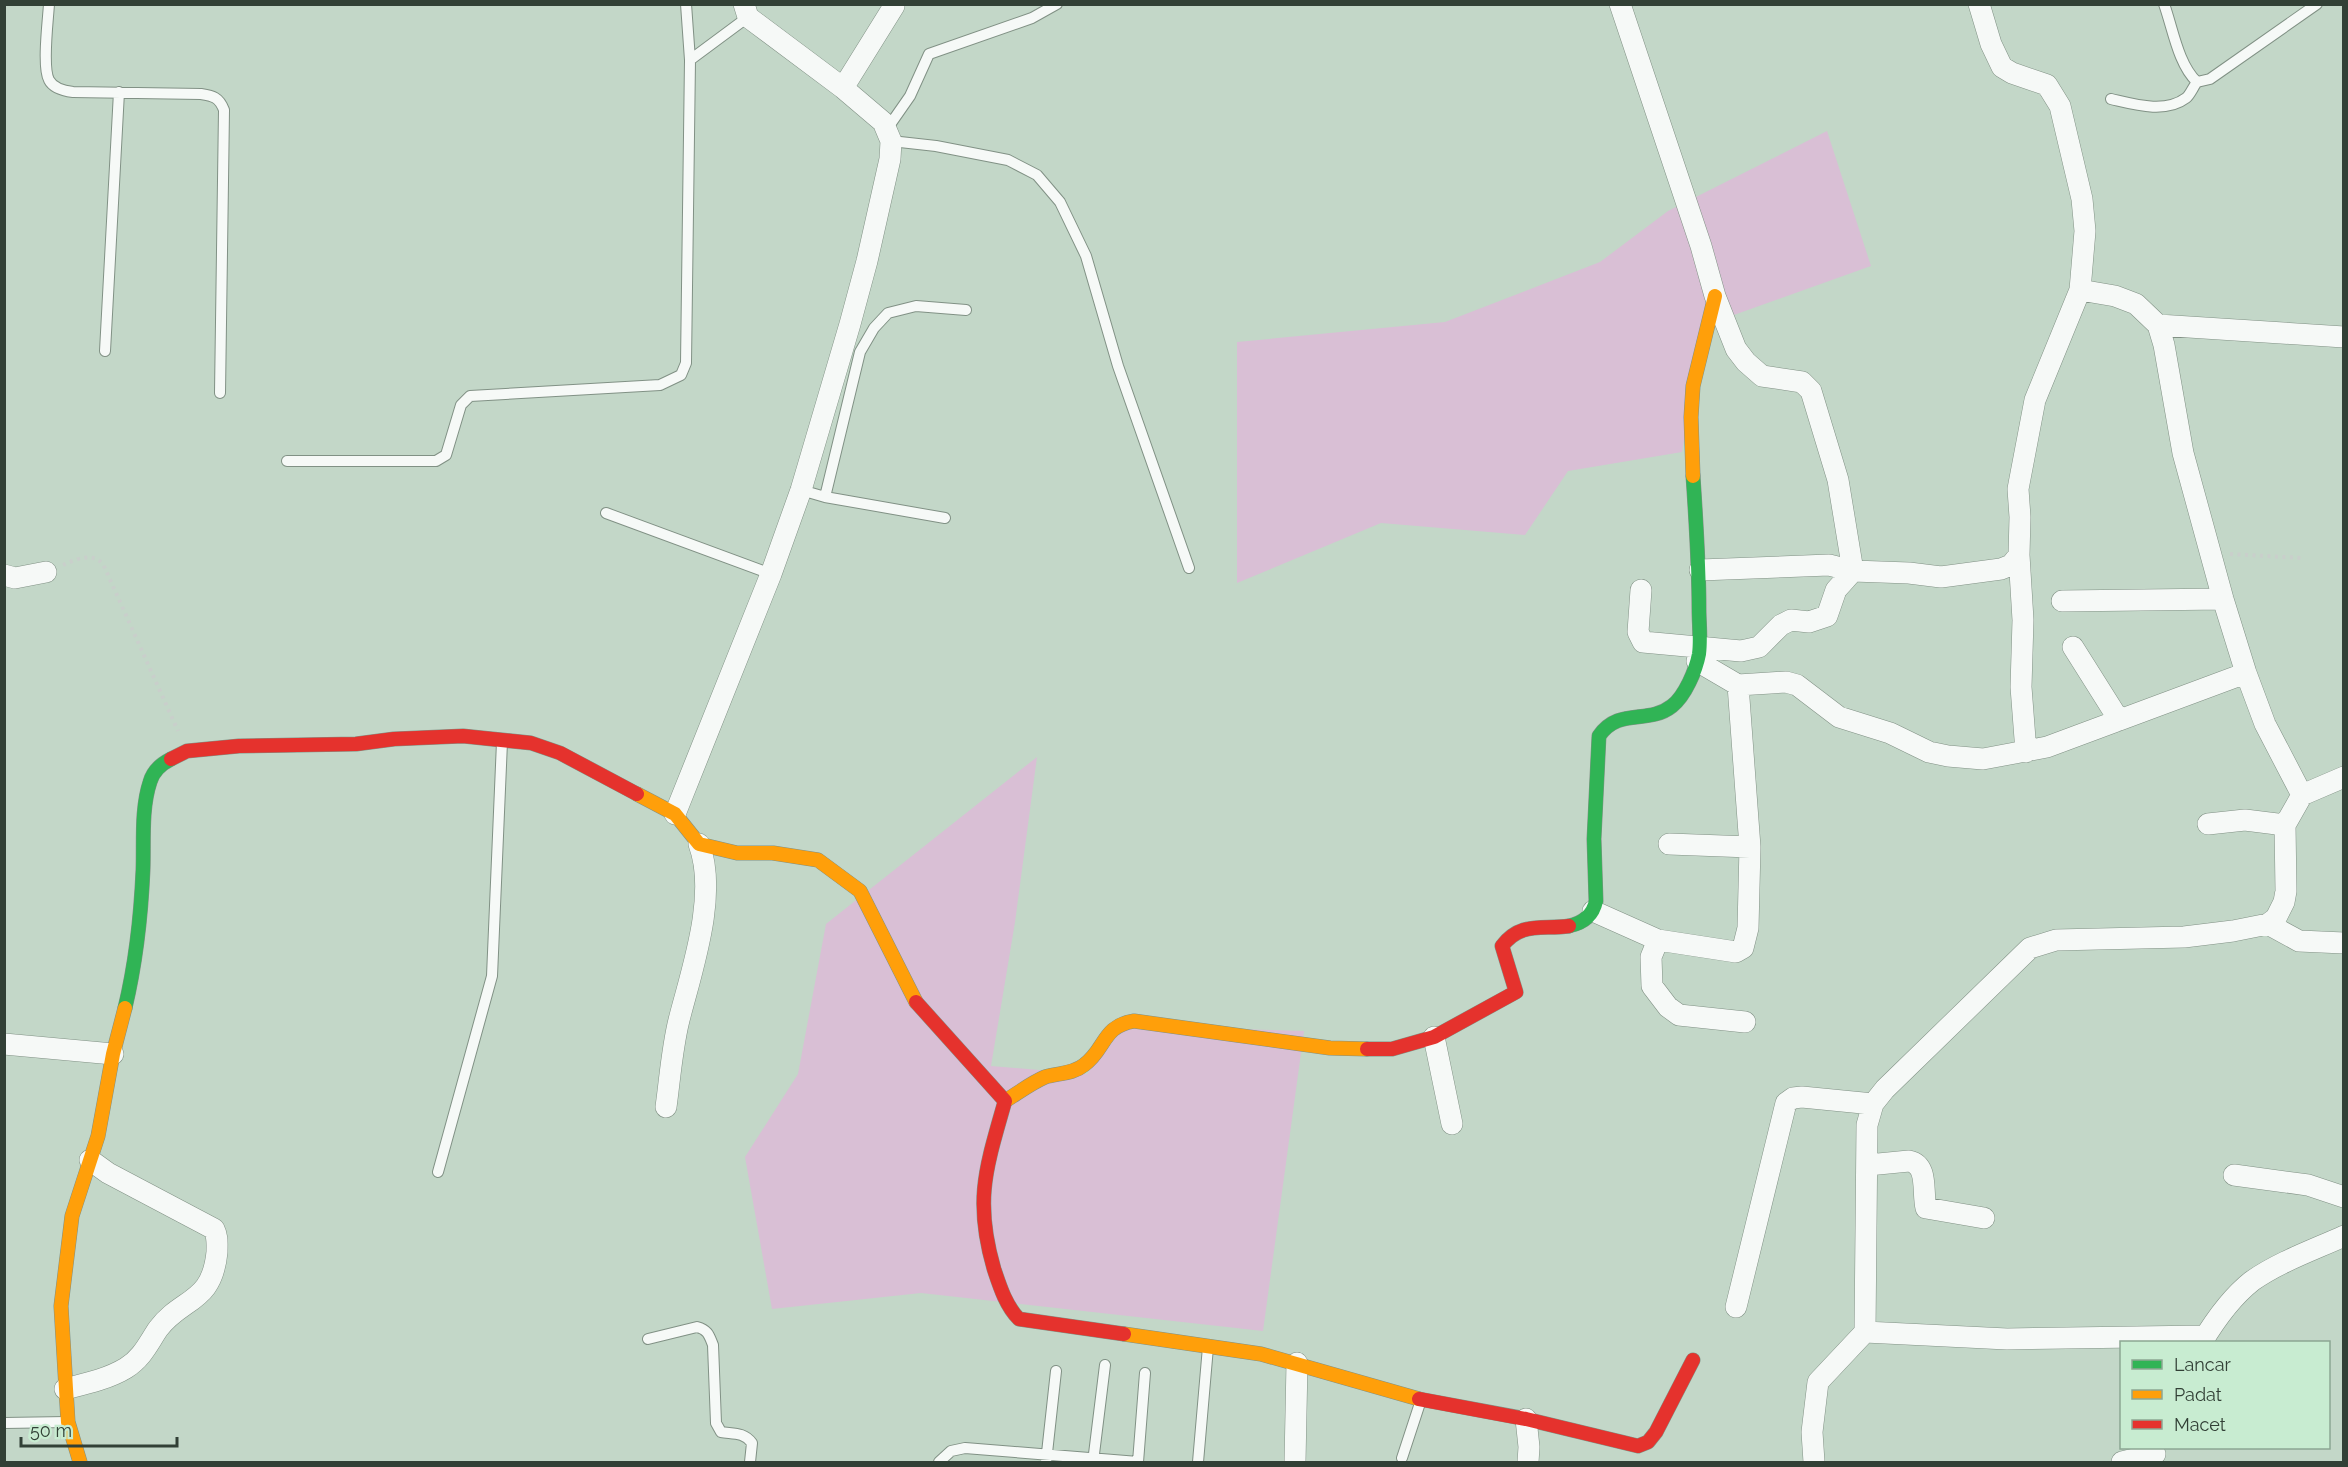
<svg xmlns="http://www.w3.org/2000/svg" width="2348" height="1467" font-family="Raleway,sans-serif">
<rect width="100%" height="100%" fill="#c3d7c8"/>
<path fill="#d9bfd5" d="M 1827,131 L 1871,266 L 1703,326 L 1682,452 L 1568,471 L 1525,535 L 1381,523 L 1237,583 L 1237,342 L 1445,322 L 1600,262 L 1668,211 Z
M 1037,757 L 1015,922 L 991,1066 L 1087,1074 L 1125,1026 L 1304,1031 L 1263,1331 L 921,1293 L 772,1309 L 745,1157 L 798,1074 L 826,924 Z"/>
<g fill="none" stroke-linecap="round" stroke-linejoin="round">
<defs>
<path id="lane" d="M 49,4 C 48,21 42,67 49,80 C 53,88 65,91 73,92 L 201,94 C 213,96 219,97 224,110 L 220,393
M 2164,4 C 2173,29 2178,64 2197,82 L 2210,79 L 2317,4
M 690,60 L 748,17
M 2111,99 C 2133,104 2165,114 2186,98 C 2190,95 2193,87 2197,82
M 887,129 L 910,96 L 929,54 L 1032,18 L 1057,4
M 891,141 L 936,146 L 1008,160 L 1037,175 L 1060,202 L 1086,256 L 1118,366 L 1189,568
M 105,351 L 119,92
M 287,461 L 436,461 L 446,455 L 461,405 L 470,396 L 660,385 L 681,375 L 686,363 L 690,60 L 686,4
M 801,490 L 825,497 L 945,518
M 825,497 L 860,352 L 874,328 L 888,313 L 916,306 L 966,310
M 606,513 L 771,574
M 438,1172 L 492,976 L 502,742
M 648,1339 L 697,1327 C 708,1330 709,1335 713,1345 L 716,1423 L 721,1432 C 733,1434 744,1432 752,1443 L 750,1462
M 4,1423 L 67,1422
M 1402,1458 L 1421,1400
M 939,1462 L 951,1451 L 965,1448 L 1138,1462
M 1046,1462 L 1056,1371
M 1093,1462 L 1105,1365
M 1138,1462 L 1145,1373
M 1198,1462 L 1208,1347"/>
<path id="street" d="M 1620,4 L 1701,246 L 1715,296 L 1736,349 L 1746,362 L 1762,376 L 1802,382 L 1811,391 L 1838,480 L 1853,571 L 1836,590 L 1827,616 L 1809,622 L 1791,620 L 1781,625 L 1759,647 L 1741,651 L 1643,642 L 1638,632 L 1641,590
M 843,88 L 894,6
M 2080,290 L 2115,296 L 2136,304 L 2158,325 L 2164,345 L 2183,453 L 2223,599 L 2246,673 L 2265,724 L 2302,795
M 2158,325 L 2344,337
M 2019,555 L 2023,620 L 2021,687 L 2026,752
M 1700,570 L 1829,565 L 1853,571 L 1909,573 L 1941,577 L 2001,569 L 2011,565 L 2019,555 L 2020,517 L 2018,489 L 2035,400 L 2080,290 L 2085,231 L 2082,199 L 2060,106 L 2047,85 L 2012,73 L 2002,67 L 1991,44 L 1979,4
M 4,575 L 15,578 L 46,572
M 2062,601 L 2223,599
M 2073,647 L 2119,720
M 1697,661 L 1738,685 L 1786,682 L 1797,685 L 1839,717 L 1890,733 L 1929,752 L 1948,756 L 1983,759 L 2047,747 L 2246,673
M 675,814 L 771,574 L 801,490 L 850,324 L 867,261 L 890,159 L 891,141 L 883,122 L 843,88 L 748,17 L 744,4
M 2208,824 L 2245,820 L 2285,825
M 1669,844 L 1750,847
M 1593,911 L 1658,940 L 1736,952 L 1743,948 L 1748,928 L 1750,847 L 1738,685
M 2268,924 L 2299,941 L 2344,943
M 1658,940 L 1651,957 L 1652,986 L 1668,1007 L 1679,1015 L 1745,1022
M 1434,1037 L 1452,1124
M 4,1044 L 113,1054
M 666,1107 C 670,1078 672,1048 679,1020 C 692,969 718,895 699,844
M 1868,1165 L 1909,1161 C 1929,1165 1922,1192 1926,1208 L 1984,1218
M 2234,1175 L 2308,1185 L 2344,1197
M 1736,1307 L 1786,1103 L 1793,1098 L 1802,1097 L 1873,1104
M 1865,1332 L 2007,1339 L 2205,1336
M 2202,1342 C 2214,1322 2233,1296 2252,1281 C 2279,1262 2313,1250 2344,1236
M 65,1389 C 85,1384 108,1379 126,1368 C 142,1358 148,1344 158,1329 C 182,1297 212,1304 217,1252 C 217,1243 218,1237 214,1229 L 108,1173 L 90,1160
M 1526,1419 L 1529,1447 L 1528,1462
M 1295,1462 L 1297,1363
M 1814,1462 L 1812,1432 L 1818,1382 L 1865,1332 L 1867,1125 L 1873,1104 L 1885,1089 L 2030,948 L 2056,940 L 2184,937 L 2233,931 L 2268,924 L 2276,918 L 2284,902 L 2286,891 L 2285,825 L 2302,795 L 2344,777
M 2122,1462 L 2155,1454"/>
<path id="fast" d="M 1569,926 C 1583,923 1593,915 1596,901 L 1594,839 L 1599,736 C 1619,707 1648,725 1672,706 C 1685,696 1696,670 1699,654 C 1701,639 1699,624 1699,609 C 1699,564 1696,520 1693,476
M 125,1008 C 136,962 141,916 143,870 C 144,842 141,809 150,782 C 153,771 161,764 171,759"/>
<path id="slow" d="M 1693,476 L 1691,417 L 1693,386 L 1715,296
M 637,794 L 675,814 L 699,844 L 737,853 L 773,853 L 818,860 L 860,891 L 916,1002
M 1005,1101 C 1018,1093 1031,1083 1045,1077 C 1058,1073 1073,1074 1084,1065 C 1106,1049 1102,1026 1134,1021 L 1330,1048 L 1367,1049
M 1124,1334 L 1261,1354 L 1419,1399
M 80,1462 L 68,1422 L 61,1306 L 72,1216 L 98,1136 L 113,1054 L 125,1008"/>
<path id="jam" d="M 171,759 L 187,751 L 239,746 L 356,744 L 394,739 L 463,736 L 531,743 L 560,753 L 637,794
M 916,1002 L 1005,1101 C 986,1168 974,1200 994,1269 C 1000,1287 1006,1306 1019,1319 L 1124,1334
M 1367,1049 L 1392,1049 L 1434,1037 L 1516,992 L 1502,946 C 1521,921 1542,930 1569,926
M 1419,1399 L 1526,1419 L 1638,1446 L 1648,1442 L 1656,1432 L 1693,1360"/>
</defs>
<use href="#lane" stroke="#819185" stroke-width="12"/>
<use href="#street" stroke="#819185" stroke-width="22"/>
<use href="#fast" stroke="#819185" stroke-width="15"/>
<use href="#slow" stroke="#819185" stroke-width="15"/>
<use href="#jam" stroke="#819185" stroke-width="15"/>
<path stroke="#c9cfcb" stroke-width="4" stroke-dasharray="3 4.5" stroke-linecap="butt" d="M 2230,554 L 2302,558
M 63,565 C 77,559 92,552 103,564 L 178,731"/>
<use href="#lane" stroke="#f6f9f7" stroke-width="10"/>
<use href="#street" stroke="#f6f9f7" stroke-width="21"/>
<use href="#fast" stroke="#30b455" stroke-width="14"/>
<use href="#slow" stroke="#ff9f0a" stroke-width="14"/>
<use href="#jam" stroke="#e5322d" stroke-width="14"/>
</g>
<rect width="2348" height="1467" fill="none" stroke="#324036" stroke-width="12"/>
<rect x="2120" y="1341" width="210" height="108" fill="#c8ecd1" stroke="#8ca793" stroke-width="1.5"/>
<rect x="2132" y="1360" width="30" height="9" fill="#30b455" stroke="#8ca793" stroke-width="1.5"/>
<text x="2174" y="1371" font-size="18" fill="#324036">Lancar</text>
<rect x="2132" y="1390" width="30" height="9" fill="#ff9f0a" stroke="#8ca793" stroke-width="1.5"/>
<text x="2174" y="1401" font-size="18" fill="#324036">Padat</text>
<rect x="2132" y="1420" width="30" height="9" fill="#e5322d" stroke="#8ca793" stroke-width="1.5"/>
<text x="2174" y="1431" font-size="18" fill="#324036">Macet</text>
<path d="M21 1437v9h156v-9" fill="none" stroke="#324036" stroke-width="3"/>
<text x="30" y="1437" font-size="18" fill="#324036" stroke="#c8ecd1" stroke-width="4.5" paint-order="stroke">50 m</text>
</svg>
